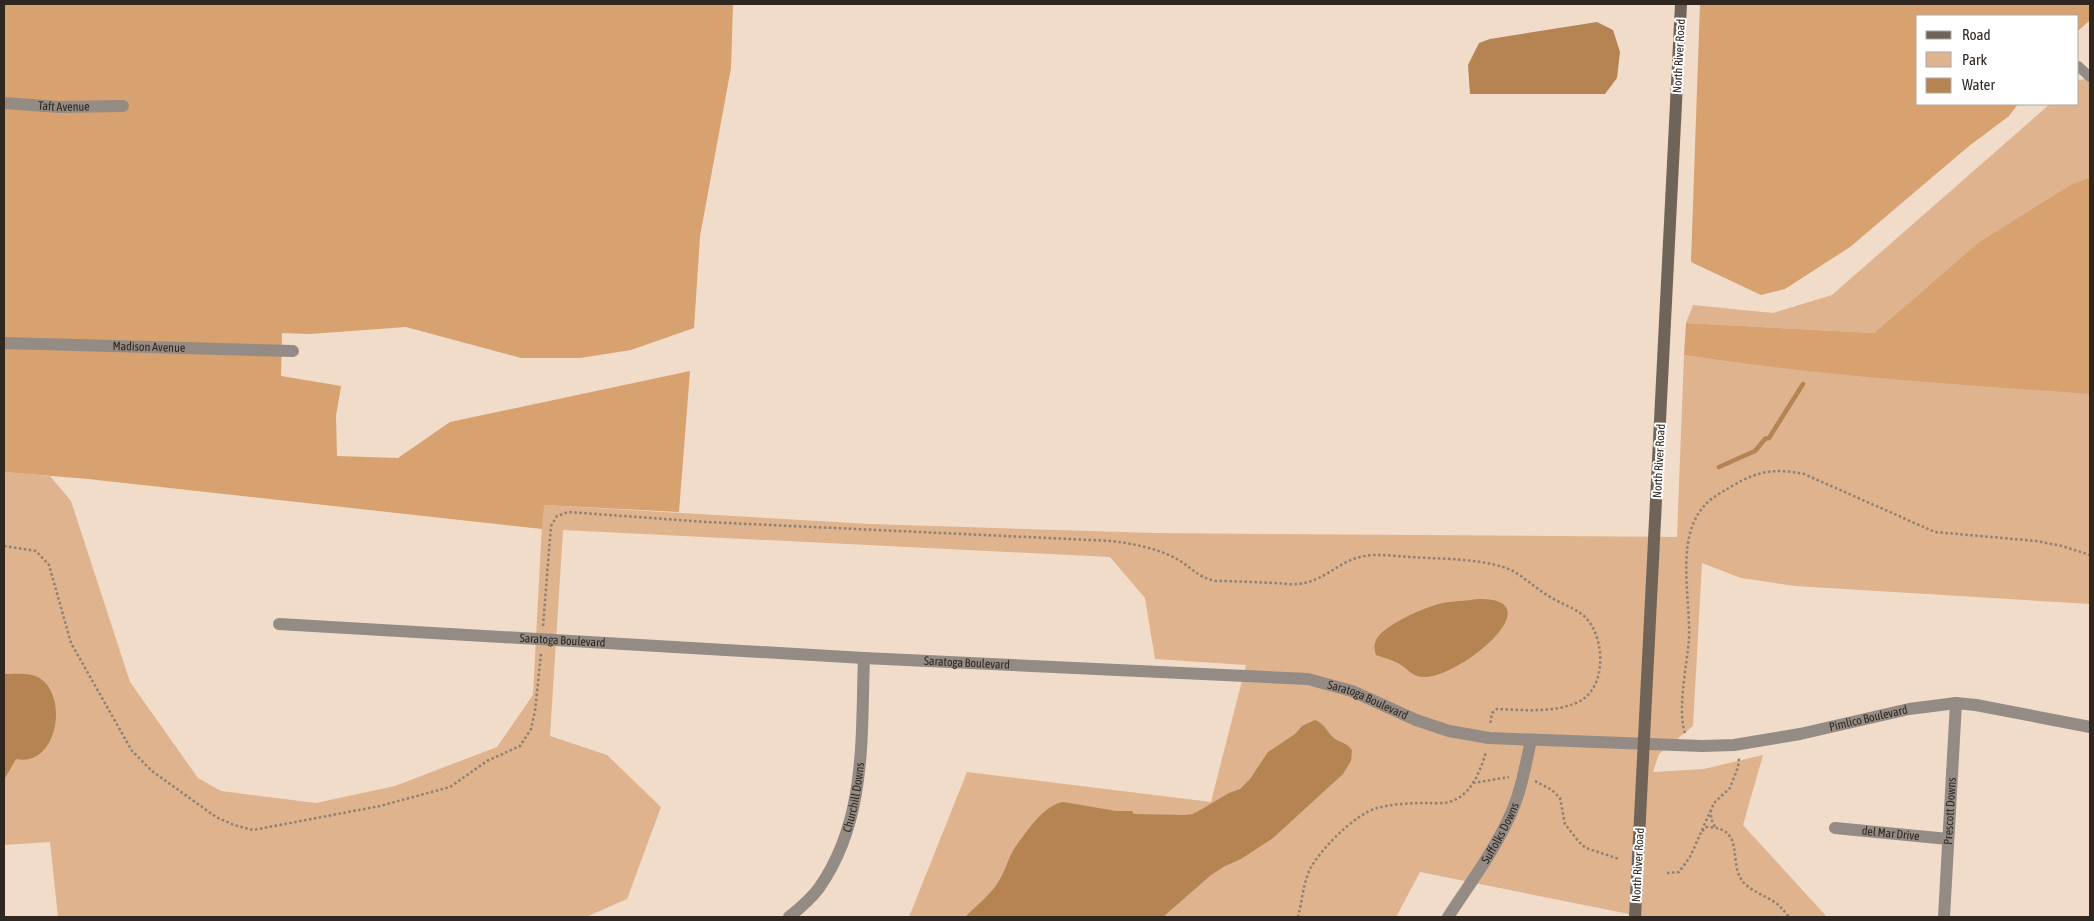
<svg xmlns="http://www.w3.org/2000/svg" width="2094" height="921" font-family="'Asap Condensed',sans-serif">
<rect width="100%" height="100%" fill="#f1dbc9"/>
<path fill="#deb38d" d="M 2086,79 L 2090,83 L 2090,177 L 2070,185 L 1979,242 L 1874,333 L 1686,323 L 1693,305 L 1773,313 L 1832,295 L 2050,104 L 2078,104 L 2078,80 Z
M 1684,355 C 1818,376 1955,382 2090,390 L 2090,604 L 1795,586 L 1741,578 L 1702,563 L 1693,726 L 1659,754 L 1653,772 L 1704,769 L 1763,755 L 1743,825 L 1827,917 L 1644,917 L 1420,872 L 1396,917 L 909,917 L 967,772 L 1211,802 L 1246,665 L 1155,659 L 1145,598 L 1110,557 L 563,530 L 550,736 L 607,755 L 661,807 L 627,899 L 586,917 L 58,917 L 50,842 L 4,845 L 4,472 L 50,476 L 71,501 L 130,682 L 198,778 L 221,791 L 316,803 L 395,786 L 497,747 L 533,695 L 543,505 L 870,524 L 1154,533 L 1677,537 Z"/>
<path fill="#d7a170" d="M 4,4 L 733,4 L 731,68 L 700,236 L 694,328 L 631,350 L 580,358 L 521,358 L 406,327 L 310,334 L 282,333 L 281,376 L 341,386 L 336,416 L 337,456 L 398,458 L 450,422 L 690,371 L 679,512 L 544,505 L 542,529 L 88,479 L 4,472 Z
M 1700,4 L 2090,4 L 2090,20 L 2078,31 L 2078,16 L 1918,16 L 1918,104 L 2018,104 L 2009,116 L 1969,146 L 1850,247 L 1785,289 L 1761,295 L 1691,262 Z
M 2090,177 L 2090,394 C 1955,384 1818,376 1684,355 L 1686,323 L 1874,333 L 1979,242 L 2070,185 Z"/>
<path fill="#b68352" d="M 1597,22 L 1613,30 L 1620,52 L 1617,78 L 1605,94 L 1470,94 L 1468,65 L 1479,43 L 1490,39 Z
M 1478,599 C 1556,598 1460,678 1424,677 C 1413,677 1410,671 1401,665 C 1394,660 1384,658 1376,655 C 1374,650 1374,645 1376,640 C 1383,625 1427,606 1443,603 C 1454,601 1466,601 1478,599 Z
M 4,674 C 15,674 32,672 41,679 C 69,699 56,768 16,759 L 4,780 Z
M 1315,720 C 1325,723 1327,733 1335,739 C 1343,744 1344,741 1352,750 L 1351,761 L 1343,774 L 1273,838 L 1241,859 L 1225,866 L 1211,875 L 1163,917 L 965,917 C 975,907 988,897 997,884 C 1005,873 1009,855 1016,846 C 1027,831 1044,805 1063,802 L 1116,811 L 1132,811 L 1134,814 L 1185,815 L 1193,814 L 1202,809 L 1229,793 L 1240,789 L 1250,779 L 1268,752 L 1295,734 L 1302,726 Z"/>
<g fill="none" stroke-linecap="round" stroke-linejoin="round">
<path stroke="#b68352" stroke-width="4.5" d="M 1719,467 L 1755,451 L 1765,439 L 1769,438 L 1803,384"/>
<path stroke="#8f8074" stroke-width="2.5" stroke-dasharray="2.5 2.5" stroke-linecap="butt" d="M 4,546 L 36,551 L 49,565 L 71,643 L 132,751 L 152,771 L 216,817 L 234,825 L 253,830 L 380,806 L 450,787 L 487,761 L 520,746 L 531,729 L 535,711 L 541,654
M 543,626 L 551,526 L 557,516 L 568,512 L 706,522 L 1112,541 C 1134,544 1156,548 1175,558 C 1192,567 1195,576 1215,581 C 1234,581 1253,582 1272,583 C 1281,583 1290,585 1298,584 C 1323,582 1338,562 1360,557 C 1376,553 1393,556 1409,557 C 1440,559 1473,558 1503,567 C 1520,572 1532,586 1547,595 C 1560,604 1575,607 1586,618 C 1606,639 1607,691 1576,703 C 1552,713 1523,710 1497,709 L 1492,713 L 1490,725
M 1685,733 C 1677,709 1687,665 1689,639 C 1691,596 1673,533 1709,501 C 1716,495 1724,491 1732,486 C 1758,471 1774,468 1804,474 L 1935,532 L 2036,541 L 2062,546 L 2090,555
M 1535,781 L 1552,790 L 1560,798 L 1565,824 L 1579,842 L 1586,848 L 1619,859
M 1473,783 L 1509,777
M 1711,810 L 1711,819 L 1715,827
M 1702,831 L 1707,827 C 1747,828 1727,862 1743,882 C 1751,891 1766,896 1776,903 C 1781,907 1785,912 1789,917
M 1667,873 L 1679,872 L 1690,857 L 1714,803 L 1730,788 L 1738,767 L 1739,758
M 1298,917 C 1302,902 1303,884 1310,869 C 1320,850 1355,814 1377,808 C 1392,804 1410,803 1426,803 C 1433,803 1442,804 1449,802 C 1471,796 1480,772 1486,752"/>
<path stroke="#948b84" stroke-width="10" d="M 2078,66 L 2090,77"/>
<g stroke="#948b84" stroke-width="12">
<path id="s1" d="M 4,103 L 59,107 L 123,106"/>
<path id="s2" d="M 4,343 L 293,351"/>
<path id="s3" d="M 279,624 L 864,658 L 1308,679 L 1352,691 L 1416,720 L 1449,731 L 1489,738 L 1702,746 L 1734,745 L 1800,734 L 1909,709 L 1956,703 L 1976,705 L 2090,727"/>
<path id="s4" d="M 1835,828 L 1948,839"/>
<path id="s5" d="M 789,917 C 799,909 811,899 819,888 C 867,820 861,737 864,658"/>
<path id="s6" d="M 1448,917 C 1468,886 1491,856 1507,822 C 1520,797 1525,768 1531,740"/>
<path id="s7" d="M 1944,917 L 1956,703"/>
</g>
<path stroke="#706358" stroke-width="12" d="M 1635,917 L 1681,4"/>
</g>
<g text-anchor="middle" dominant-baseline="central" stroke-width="4" stroke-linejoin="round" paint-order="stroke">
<g font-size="12" fill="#2f2720" stroke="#fff">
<text transform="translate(1679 56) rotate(-87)">North River Road</text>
<text stroke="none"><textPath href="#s1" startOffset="60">Taft Avenue</textPath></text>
<text stroke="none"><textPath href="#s2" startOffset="145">Madison Avenue</textPath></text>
<text transform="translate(1659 461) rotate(-87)">North River Road</text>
<text stroke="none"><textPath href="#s3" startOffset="284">Saratoga Boulevard</textPath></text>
<text stroke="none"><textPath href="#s3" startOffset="689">Saratoga Boulevard</textPath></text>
<text stroke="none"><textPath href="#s3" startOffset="1094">Saratoga Boulevard</textPath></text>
<text stroke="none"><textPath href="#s3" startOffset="1604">Pimlico Boulevard</textPath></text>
<text stroke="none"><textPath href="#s5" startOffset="140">Churchill Downs</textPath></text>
<text stroke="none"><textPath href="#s7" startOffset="106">Prescott Downs</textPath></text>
<text stroke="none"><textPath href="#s6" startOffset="99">Suffolks Downs</textPath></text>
<text stroke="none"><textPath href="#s4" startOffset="56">del Mar Drive</textPath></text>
<text transform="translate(1638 865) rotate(-87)">North River Road</text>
</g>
</g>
<rect width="2094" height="921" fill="none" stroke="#2f2720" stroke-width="10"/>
<rect x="1916" y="15" width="162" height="90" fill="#ffffff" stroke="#aca9a6"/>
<rect x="1926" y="31" width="25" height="8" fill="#706358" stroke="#aca9a6"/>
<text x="1962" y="40" font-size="15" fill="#2f2720">Road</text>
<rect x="1926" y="52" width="25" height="15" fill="#deb38d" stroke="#aca9a6"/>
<text x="1962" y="65" font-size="15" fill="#2f2720">Park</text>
<rect x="1926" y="78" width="25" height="15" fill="#b68352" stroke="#aca9a6"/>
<text x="1962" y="90" font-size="15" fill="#2f2720">Water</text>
</svg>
